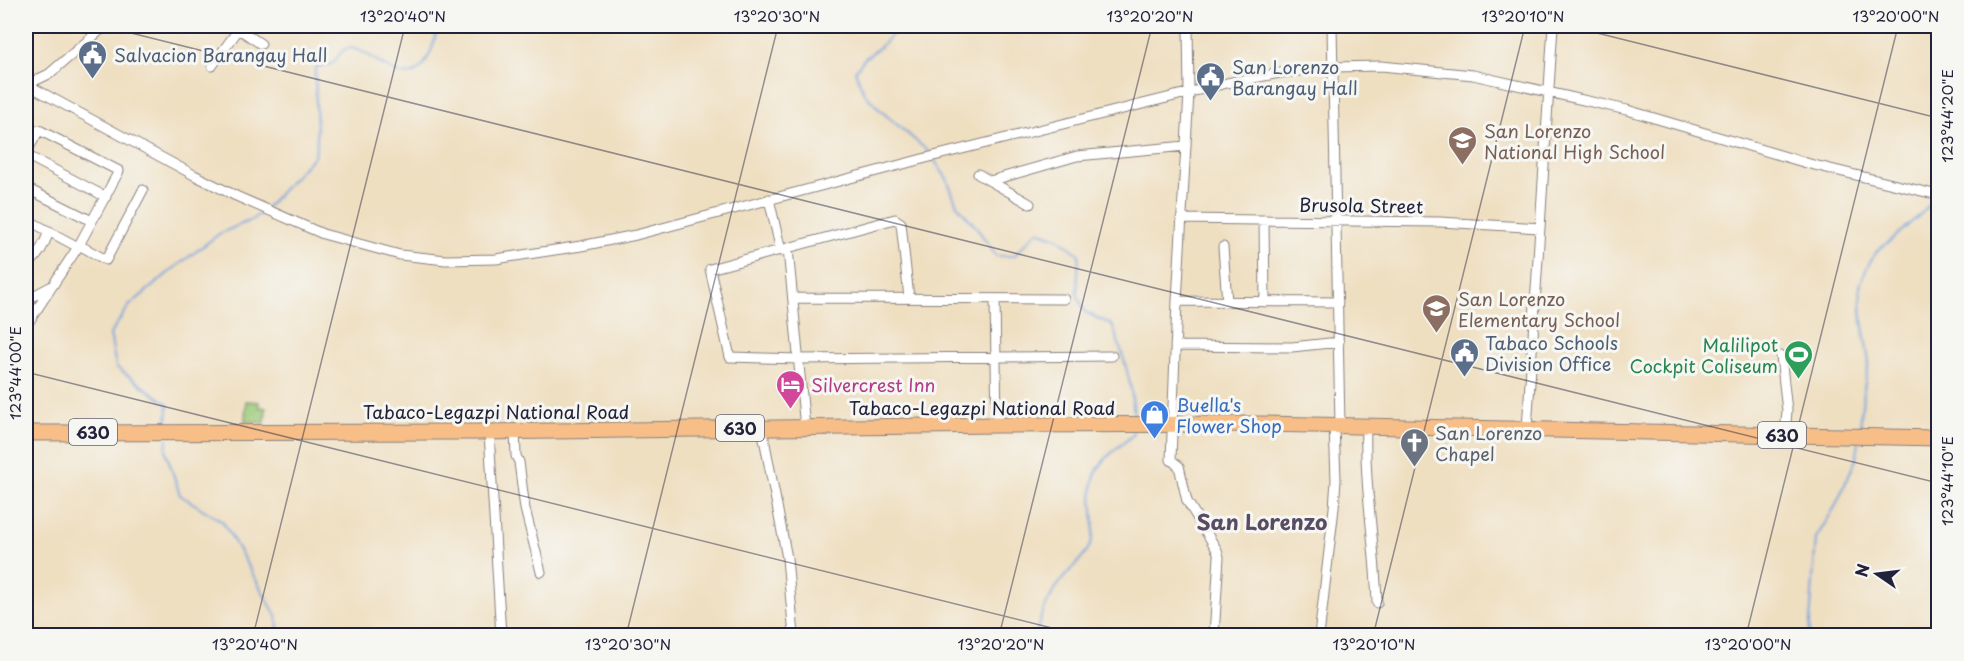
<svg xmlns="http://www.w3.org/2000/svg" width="1964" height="661" font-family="'Playpen Sans',sans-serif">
<rect width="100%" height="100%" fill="#f6f6f2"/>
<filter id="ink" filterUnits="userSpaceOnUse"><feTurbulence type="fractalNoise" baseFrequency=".0167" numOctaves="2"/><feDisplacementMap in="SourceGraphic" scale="12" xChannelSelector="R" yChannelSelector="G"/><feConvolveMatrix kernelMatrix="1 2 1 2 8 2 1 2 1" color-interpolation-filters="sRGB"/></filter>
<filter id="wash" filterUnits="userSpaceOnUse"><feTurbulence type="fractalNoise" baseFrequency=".008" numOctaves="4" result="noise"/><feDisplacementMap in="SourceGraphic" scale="24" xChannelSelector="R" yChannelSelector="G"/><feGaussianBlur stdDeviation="1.35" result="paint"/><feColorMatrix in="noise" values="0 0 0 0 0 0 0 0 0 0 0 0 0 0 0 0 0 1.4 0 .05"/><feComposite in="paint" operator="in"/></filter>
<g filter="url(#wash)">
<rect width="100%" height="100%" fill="#efdfc1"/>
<path fill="#9bc978" stroke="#5e765a" stroke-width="1.5" d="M 246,401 L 259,402 L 259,407 L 266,408 L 265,423 L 245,421 Z"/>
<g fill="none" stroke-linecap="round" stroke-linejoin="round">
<path stroke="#72a0db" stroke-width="2" d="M 900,26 L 880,47 L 864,59 L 855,71 L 864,93 L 880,110 L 930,153
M 933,158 L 947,179 L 957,205 L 977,228 L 996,256 L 1014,256 L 1037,231 L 1058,238 L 1079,254 L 1077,294 L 1085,312 L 1112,325 C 1124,356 1133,386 1134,420
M 267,207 L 315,155 L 317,140 L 315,69 L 317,67 L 332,64 C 336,60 342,48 348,48 C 373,47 404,98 426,61 C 432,51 437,37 436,26
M 167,426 L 168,404 L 116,367 L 110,334 L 129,306 L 173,269 L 219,234 L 253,219 L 263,211
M 1860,430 L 1863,394 L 1869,362 L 1862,321 L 1860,285 L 1868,265 L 1877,251 L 1895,237 L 1924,211 L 1935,197
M 167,438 L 166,452 L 180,495 L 223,522 L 277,617 L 279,636
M 1036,636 C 1039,617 1050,596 1061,581 C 1071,568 1087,556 1092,540 C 1098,519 1086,492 1097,471 C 1105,456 1121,445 1133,435 L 1133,431
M 1809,636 L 1816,538 L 1835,507 L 1856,459 L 1858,441"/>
</g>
</g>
<g filter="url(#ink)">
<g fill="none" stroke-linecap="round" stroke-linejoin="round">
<defs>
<path id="street" d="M 1188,26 L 1189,93 L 1177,301 L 1171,460 L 1179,466 L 1187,501 L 1217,550 L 1219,557 L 1214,636
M 1332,26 L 1340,426
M 239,29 L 261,44
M 212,66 L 241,26
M 26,84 L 194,175 L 236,196 L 323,234 L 400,255 L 446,260 L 496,259 L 581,246 L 636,235 L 926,158 L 1227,83 L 1280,73 L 1333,67 L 1381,66 L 1473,75 L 1627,110 L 1810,164 L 1938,195
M 26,85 L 49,74 L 105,26
M 26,153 L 39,130 L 119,171 L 78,247 L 26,326
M 26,155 L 106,197
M 978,174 L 1030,204
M 990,181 L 1077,156 L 1186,146
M 26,188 L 92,221
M 769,199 L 781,251
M 26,219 L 78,247
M 1181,219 L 1440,222 L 1540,228
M 1264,220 L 1265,302
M 79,245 L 106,260 L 143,190
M 1223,247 L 1227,302
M 788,249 L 805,428
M 26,266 C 38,257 44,246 49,231
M 793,298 L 1064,299
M 909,298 L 901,223 L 895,219 L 710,269 L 730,357 L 799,359 L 1112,356
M 995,299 L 997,425
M 26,300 L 50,287
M 1177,301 L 1338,302
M 1175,346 L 1292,347 L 1339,342
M 1781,356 L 1787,411 L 1785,435
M 1366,427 C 1364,486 1375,544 1377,603
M 762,428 L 787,558 L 794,636
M 1527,429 L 1553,26
M 515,431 L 516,456 L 519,462 L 525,509 L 541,572
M 489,432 L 501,636
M 1319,636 L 1334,508 L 1336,480 L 1334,426"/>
<path id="primary" d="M 26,433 L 480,432 L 997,425 L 1261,424 L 1938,438"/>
</defs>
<use href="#street" stroke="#88807e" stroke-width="11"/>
<use href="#primary" stroke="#88807e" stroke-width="17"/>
<use href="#street" stroke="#fff" stroke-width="9"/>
<use href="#primary" stroke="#f7be88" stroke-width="15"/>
</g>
</g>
<path fill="none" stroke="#22223b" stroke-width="1.5" stroke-opacity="0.45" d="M 103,26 L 1938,483M 1569,26 L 1938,118M 26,52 L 32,26M 26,372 L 1084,636M 253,636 L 405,26M 626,636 L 778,26M 999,636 L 1152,26M 1373,636 L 1525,26M 1746,636 L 1898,26"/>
<defs>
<symbol id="civic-pin" viewBox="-11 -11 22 30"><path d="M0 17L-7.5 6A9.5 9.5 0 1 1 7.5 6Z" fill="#5c6f8a" stroke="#f6f6f2"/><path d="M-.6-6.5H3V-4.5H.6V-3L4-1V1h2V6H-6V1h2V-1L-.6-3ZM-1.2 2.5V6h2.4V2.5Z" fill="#fff"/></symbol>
<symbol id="school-pin" viewBox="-11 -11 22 30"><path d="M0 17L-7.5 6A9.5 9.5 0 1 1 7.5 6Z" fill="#8d6e63" stroke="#f6f6f2"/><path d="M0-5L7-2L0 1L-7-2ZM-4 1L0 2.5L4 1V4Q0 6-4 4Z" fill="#fff"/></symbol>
<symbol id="stadium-pin" viewBox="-11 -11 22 30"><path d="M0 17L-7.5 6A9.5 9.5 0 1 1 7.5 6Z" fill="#2e9e5b" stroke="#f6f6f2"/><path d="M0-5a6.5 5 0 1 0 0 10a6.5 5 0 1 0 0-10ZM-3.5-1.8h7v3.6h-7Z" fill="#fff"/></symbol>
<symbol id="hotel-pin" viewBox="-11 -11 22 30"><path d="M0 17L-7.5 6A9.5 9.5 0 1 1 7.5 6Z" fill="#d1479c" stroke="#f6f6f2"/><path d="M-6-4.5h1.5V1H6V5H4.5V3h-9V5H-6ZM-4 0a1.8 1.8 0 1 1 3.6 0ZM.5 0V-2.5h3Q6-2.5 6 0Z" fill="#fff"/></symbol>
<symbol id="shop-pin" viewBox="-11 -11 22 30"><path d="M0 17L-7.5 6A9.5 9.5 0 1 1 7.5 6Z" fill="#3f7fe0" stroke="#f6f6f2"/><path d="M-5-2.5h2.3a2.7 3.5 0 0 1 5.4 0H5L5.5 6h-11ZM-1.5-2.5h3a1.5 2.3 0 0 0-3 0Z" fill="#fff"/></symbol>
<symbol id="church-pin" viewBox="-11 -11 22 30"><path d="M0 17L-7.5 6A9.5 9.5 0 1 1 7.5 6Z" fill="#6b7280" stroke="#f6f6f2"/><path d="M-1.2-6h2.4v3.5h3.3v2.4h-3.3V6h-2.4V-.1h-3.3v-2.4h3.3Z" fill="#fff"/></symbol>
</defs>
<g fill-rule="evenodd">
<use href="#civic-pin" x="76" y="38" width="33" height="45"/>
<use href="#civic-pin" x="1194" y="60" width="33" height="45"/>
<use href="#school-pin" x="1446" y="124" width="33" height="45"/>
<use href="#school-pin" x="1420" y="292" width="33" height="45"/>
<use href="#civic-pin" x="1448" y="336" width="33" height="45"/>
<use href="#stadium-pin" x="1782" y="338" width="33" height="45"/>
<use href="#hotel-pin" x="774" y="368" width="33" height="45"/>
<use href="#shop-pin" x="1138" y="398" width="33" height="45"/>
<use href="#church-pin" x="1398" y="426" width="33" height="45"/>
</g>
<g text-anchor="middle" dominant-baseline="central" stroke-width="6" stroke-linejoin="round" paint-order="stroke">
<g fill="#f6f6f2" stroke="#626272" stroke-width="1.5">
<rect x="716" y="415" width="48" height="26" rx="4.5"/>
<rect x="69" y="419" width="48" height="26" rx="4.5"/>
<rect x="1758" y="422" width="48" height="26" rx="4.5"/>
</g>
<g font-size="16" font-weight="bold" fill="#22223b">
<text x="740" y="428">630</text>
<text x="93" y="432">630</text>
<text x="1782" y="435">630</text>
</g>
<g font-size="18" fill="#4e5e75" stroke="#f6f6f2" text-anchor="start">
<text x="114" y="54">Salvacion Barangay Hall</text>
<text x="1232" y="66">San Lorenzo<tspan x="1232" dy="21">Barangay Hall</tspan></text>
<text x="1485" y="342">Tabaco Schools<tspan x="1485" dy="21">Division Office</tspan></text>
</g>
<g font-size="18" fill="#785e54" stroke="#f6f6f2" text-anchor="start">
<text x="1484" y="130">San Lorenzo<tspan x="1484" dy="21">National High School</tspan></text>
<text x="1458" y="298">San Lorenzo<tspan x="1458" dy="21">Elementary School</tspan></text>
</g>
<g font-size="18" fill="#22223b" stroke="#f6f6f2">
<text transform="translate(1361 205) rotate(1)">Brusola Street</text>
<text x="982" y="407">Tabaco-Legazpi National Road</text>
<text x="496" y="411">Tabaco-Legazpi National Road</text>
</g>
<g font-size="18" fill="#27864d" stroke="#f6f6f2" text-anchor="end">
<text x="1778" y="344">Malilipot<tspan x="1778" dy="21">Cockpit Coliseum</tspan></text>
</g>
<g font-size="18" fill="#b23c85" stroke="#f6f6f2" text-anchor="start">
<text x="811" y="384">Silvercrest Inn</text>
</g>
<g font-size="18" fill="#366cbe" stroke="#f6f6f2" text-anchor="start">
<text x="1176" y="404">Buella's<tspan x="1176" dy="21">Flower Shop</tspan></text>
</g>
<g font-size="18" fill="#5b616d" stroke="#f6f6f2" text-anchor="start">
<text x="1435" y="432">San Lorenzo<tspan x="1435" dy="21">Chapel</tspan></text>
</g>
<g font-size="21" font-weight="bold" fill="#5a4b64" stroke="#f6f6f2">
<text x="1262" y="521">San Lorenzo</text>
</g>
</g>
<rect width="1964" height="661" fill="none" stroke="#f6f6f2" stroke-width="66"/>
<g transform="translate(1877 574) rotate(284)" stroke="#f6f6f2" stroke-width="4.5" paint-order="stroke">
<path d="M0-4.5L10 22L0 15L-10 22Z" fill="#22223b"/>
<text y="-9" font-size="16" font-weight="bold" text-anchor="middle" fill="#22223b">N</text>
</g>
<rect x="33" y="33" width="1898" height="595" fill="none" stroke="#22223b" stroke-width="2"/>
<g font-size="15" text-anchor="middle" fill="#22223b">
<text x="403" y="22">13°20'40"N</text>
<text x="777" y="22">13°20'30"N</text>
<text x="1150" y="22">13°20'20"N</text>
<text x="1523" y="22">13°20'10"N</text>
<text x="1896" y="22">13°20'00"N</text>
<text transform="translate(1948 116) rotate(-90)" y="5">123°44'20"E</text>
<text transform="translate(16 373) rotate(-90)" y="5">123°44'00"E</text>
<text transform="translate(1948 481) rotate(-90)" y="5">123°44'10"E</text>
<text x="255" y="650">13°20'40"N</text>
<text x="628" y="650">13°20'30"N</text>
<text x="1001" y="650">13°20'20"N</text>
<text x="1374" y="650">13°20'10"N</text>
<text x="1748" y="650">13°20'00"N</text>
</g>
</svg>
